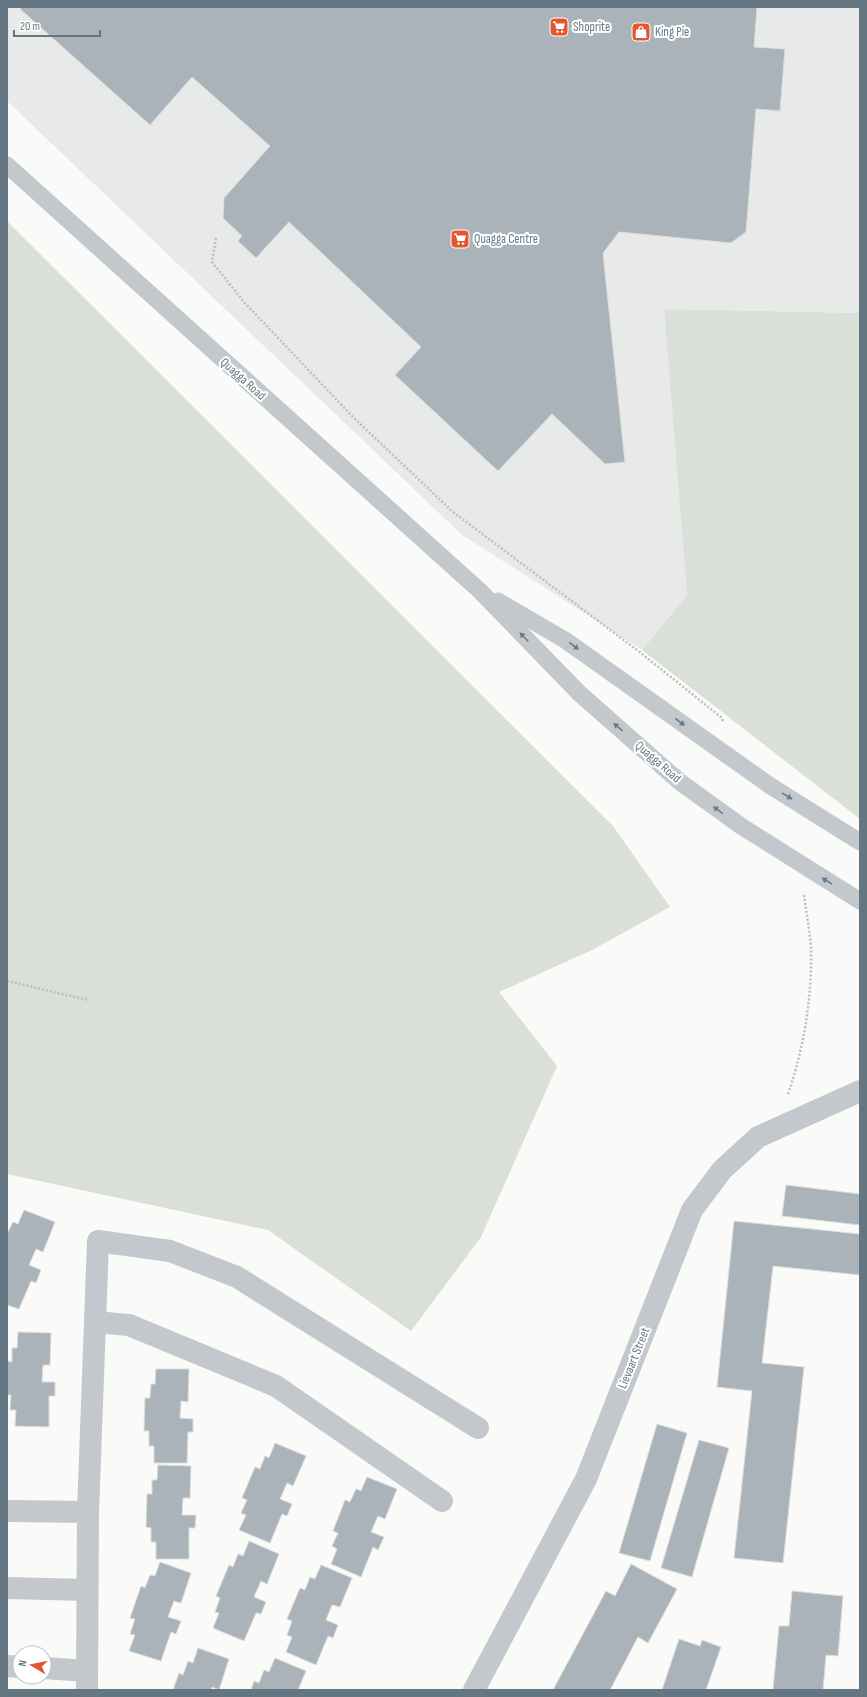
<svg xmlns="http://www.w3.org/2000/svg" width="867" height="1697" font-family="'Sofia Sans Condensed',sans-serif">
<rect width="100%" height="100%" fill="#fafaf8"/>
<path fill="#e8e9e9" d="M 7,7 L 860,7 L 860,313 L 664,309 L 687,595 L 642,650 L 461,534 L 7,101 Z"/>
<path fill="#dadfd7" d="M 7,221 L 613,826 L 670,907 L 592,950 L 499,992 L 557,1066 L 481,1237 L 411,1331 L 268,1230 L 7,1174 Z
M 664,309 L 860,313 L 860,819 L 642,650 L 687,595 Z"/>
<path fill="#aab3b9" stroke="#dcdcda" d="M 22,7 L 757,7 L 754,47 L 785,49 L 780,111 L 756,109 L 746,232 L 731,243 L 619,232 L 603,253 L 625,462 L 605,464 L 552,414 L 498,471 L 395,375 L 421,347 L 289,222 L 256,258 L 238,241 L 242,236 L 223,218 L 224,198 L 270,146 L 192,77 L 150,125 L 20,9 Z
M 786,1185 L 860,1194 L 860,1225 L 782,1216 Z
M 24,1210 L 55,1222 L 43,1252 L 36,1249 L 29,1265 L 41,1270 L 36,1283 L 31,1281 L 19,1309 L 7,1305 L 7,1234 L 13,1222 L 18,1224 Z
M 734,1221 L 860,1234 L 860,1275 L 773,1266 L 762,1363 L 804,1367 L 783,1563 L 734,1558 L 752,1391 L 717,1387 Z
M 18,1332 L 51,1333 L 50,1365 L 43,1365 L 42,1382 L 55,1382 L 55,1396 L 49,1396 L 49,1427 L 15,1426 L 16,1410 L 10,1410 L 11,1395 L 7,1395 L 7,1361 L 12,1362 L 12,1348 L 17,1348 Z
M 156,1369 L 189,1369 L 188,1402 L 181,1401 L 180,1418 L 193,1419 L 193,1432 L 188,1432 L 187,1463 L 154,1463 L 154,1446 L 149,1446 L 149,1431 L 144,1431 L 145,1398 L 150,1398 L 151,1384 L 155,1384 Z
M 657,1424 L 687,1433 L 650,1561 L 619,1553 Z
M 699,1440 L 729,1448 L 692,1577 L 661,1568 Z
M 275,1443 L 306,1456 L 293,1486 L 287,1483 L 280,1499 L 292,1504 L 287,1516 L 282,1514 L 270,1543 L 239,1530 L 246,1515 L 241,1513 L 247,1500 L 242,1498 L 255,1467 L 260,1469 L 265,1456 L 269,1458 Z
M 158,1465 L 191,1466 L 190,1498 L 183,1498 L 182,1515 L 196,1515 L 195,1528 L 189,1528 L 189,1559 L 156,1559 L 156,1542 L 151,1542 L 151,1528 L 146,1527 L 147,1494 L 152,1494 L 152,1480 L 157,1480 Z
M 367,1477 L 397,1489 L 385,1519 L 378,1516 L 371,1532 L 384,1537 L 378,1550 L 373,1547 L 361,1577 L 331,1564 L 337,1549 L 332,1546 L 338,1533 L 333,1531 L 345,1500 L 350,1502 L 356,1489 L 361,1491 Z
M 249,1541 L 279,1554 L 267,1584 L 261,1581 L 254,1597 L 266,1602 L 261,1614 L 256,1613 L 244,1641 L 213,1628 L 219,1613 L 215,1612 L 220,1598 L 216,1596 L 229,1565 L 233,1567 L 238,1554 L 243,1556 Z
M 160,1562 L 191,1573 L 181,1603 L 174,1601 L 168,1617 L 181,1621 L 176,1634 L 171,1632 L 161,1661 L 129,1651 L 135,1635 L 130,1634 L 135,1619 L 130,1618 L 141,1586 L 145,1588 L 150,1575 L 155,1576 Z
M 631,1564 L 677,1589 L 648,1643 L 638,1637 L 610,1690 L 553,1690 L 606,1591 L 615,1596 Z
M 321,1565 L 352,1578 L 340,1607 L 332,1605 L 326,1620 L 338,1625 L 333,1638 L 328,1636 L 316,1665 L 286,1652 L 292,1637 L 287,1635 L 292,1621 L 287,1619 L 300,1588 L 305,1590 L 310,1577 L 315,1579 Z
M 792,1591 L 843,1596 L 838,1656 L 826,1655 L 823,1690 L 773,1690 L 779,1626 L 789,1626 Z
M 679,1639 L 700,1646 L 702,1640 L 721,1647 L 706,1690 L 662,1690 Z
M 198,1648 L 229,1659 L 219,1690 L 212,1687 L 211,1690 L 173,1690 L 179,1673 L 183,1675 L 188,1661 L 193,1663 Z
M 275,1658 L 306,1671 L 298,1690 L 251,1690 L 254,1681 L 259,1683 L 264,1670 L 269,1672 Z"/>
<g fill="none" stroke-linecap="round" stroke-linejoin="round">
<path stroke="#bbbfc2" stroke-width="2.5" stroke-dasharray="2 2" stroke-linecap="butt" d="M 216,238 L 212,262 L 244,302 L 353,417 L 453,512 L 641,653 L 722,718 L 723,723
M 7,981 L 88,1000
M 788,1094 C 804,1048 812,998 811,949 C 810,931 806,912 804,894"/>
<path stroke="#c3c8cc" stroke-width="17" d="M 7,165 L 480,591 L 579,693 L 680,782 L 741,826 L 860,901
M 498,601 L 565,640 L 769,785 L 860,842"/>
<path stroke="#c3c8cc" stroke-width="22" d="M 95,1322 L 129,1325 L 276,1386 L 442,1501
M 10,1511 L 88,1512
M 8,1588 L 87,1590
M 7,1666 L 20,1667
M 44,1668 L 87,1671
M 87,1690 L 88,1512 L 98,1241 L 170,1251 L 237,1277 L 478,1428
M 474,1690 L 586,1479 L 692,1210 L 722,1170 L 758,1137 L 860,1091"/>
</g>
<defs><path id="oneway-solid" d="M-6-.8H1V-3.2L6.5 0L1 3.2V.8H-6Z"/></defs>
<g fill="#6a7a87">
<use href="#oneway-solid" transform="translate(524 637) rotate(-134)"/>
<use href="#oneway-solid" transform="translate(574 646) rotate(36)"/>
<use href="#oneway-solid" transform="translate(680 722) rotate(36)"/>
<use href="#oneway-solid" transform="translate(618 727) rotate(-139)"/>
<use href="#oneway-solid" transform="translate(787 796) rotate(32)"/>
<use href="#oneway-solid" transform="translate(718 810) rotate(-144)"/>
<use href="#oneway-solid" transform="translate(827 881) rotate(-148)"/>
</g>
<defs>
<symbol id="supermarket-square" viewBox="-11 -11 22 22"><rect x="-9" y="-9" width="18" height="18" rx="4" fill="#e4572e" stroke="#fff"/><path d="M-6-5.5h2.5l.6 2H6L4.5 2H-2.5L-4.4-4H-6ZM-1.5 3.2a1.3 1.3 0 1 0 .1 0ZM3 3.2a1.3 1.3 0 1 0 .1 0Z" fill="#fff"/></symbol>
<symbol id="shop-square" viewBox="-11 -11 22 22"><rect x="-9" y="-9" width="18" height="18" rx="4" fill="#e4572e" stroke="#fff"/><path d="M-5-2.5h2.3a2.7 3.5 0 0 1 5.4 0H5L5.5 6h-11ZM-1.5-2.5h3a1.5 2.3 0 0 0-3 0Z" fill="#fff"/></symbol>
</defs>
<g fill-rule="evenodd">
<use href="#supermarket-square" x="548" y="16" width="22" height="22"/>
<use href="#shop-square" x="630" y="21" width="22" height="22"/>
<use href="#supermarket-square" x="449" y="228" width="22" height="22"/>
</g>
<g text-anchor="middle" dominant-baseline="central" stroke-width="4" stroke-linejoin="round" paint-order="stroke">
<g font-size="13" fill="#657683" stroke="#fff" text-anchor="start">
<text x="573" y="27">Shoprite</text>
<text x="655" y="32">King Pie</text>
<text x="474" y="239">Quagga Centre</text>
</g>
<g font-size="13" fill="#657683" stroke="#fff">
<text transform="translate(243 379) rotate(42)">Quagga Road</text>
<text transform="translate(658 762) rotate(41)">Quagga Road</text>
<text transform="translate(634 1358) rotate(-68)">Lievaart Street</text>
</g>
</g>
<rect width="867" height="1697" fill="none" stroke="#657683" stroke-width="16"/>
<g transform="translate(32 1665) rotate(280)"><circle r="19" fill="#ffffff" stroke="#c1c8cd"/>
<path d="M0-3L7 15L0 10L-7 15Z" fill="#e4572e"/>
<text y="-6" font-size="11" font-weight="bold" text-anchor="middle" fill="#657683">N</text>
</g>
<path d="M14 30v6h86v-6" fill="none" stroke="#657683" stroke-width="2"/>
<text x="20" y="30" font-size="12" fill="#657683" stroke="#ffffff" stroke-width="3" paint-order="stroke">20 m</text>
</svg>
